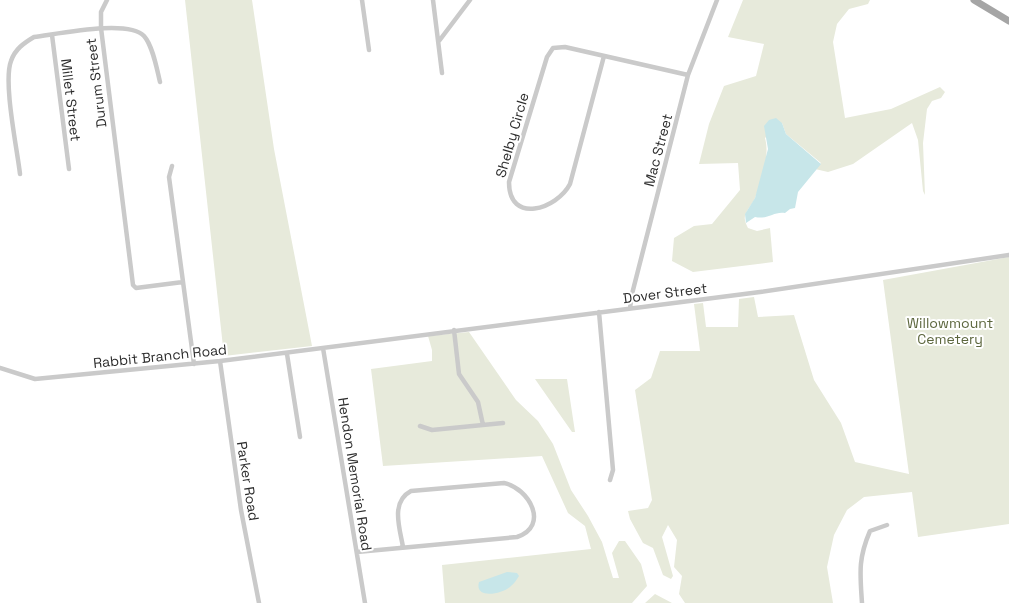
<svg xmlns="http://www.w3.org/2000/svg" width="1009" height="603" font-family="'Space Grotesk',sans-serif">
<rect width="100%" height="100%" fill="#fff"/>
<path fill="#e7eadb" d="M 185,0 L 252,0 L 274,149 L 312,346 L 224,356 Z
M 743,0 L 870,0 L 868,4 L 849,9 L 837,24 L 833,42 L 845,118 L 891,109 L 940,87 L 945,92 L 941,98 L 932,101 L 927,109 L 923,143 L 925,195 L 923,191 L 918,140 L 912,123 L 853,164 L 828,172 L 815,169 L 821,163 L 786,134 L 782,123 L 765,138 C 770,156 762,180 755,198 C 753,204 743,213 745,220 C 745,222 747,226 748,228 L 757,231 L 770,228 L 773,262 L 693,272 L 672,261 L 674,238 L 694,226 L 712,224 L 740,190 L 738,163 L 699,164 L 709,124 L 724,86 L 756,76 L 764,44 L 728,37 Z
M 1009,257 L 1009,524 L 918,537 L 912,492 L 864,497 L 847,510 L 834,535 L 827,567 L 833,603 L 685,603 L 679,594 L 682,576 L 674,567 L 677,540 L 668,525 L 662,537 L 673,576 L 671,579 L 663,575 L 653,548 L 643,543 L 630,519 L 628,511 L 648,508 L 652,500 L 635,390 L 651,378 L 660,351 L 700,351 L 694,304 L 703,303 L 706,327 L 738,327 L 739,299 L 754,297 L 758,317 L 794,315 L 814,380 L 841,423 L 855,462 L 909,474 L 883,280 Z
M 469,332 L 516,400 L 538,421 L 553,444 L 571,490 L 588,516 L 602,542 L 613,578 L 619,578 L 612,553 L 619,541 L 625,541 L 641,564 L 647,586 L 632,603 L 445,603 L 442,565 L 591,549 L 585,526 L 568,513 L 542,456 L 383,466 L 371,369 L 432,361 L 432,350 L 428,336 Z
M 535,379 L 567,379 L 575,432 L 572,432 Z
M 655,594 L 672,603 L 645,603 Z"/>
<path fill="#c7e6e9" d="M 776,118 L 782,123 L 786,134 L 821,164 L 798,192 L 795,208 L 790,209 L 785,213 C 774,211 768,220 755,217 L 746,223 L 745,214 L 755,198 L 768,149 L 764,126 L 769,120 Z
M 507,572 L 517,573 L 519,576 C 517,579 514,584 511,586 C 503,594 474,600 479,582 Z"/>
<g fill="none" stroke-linecap="round" stroke-linejoin="round">
<path stroke="#cacaca" stroke-width="4.5" d="M 107,0 L 101,12 L 101,28 L 133,285 L 136,288 L 183,282
M 362,0 L 369,50
M 433,0 L 442,73
M 52,35 L 69,169
M 439,41 L 470,0
M 604,56 L 570,184 C 557,209 509,225 509,182 L 547,57 L 553,48 L 565,47 L 688,75
M 172,166 L 169,177 L 194,364
M 20,174 C 17,148 3,82 11,61 C 15,49 24,43 34,37 C 58,34 128,19 144,36 C 153,46 157,70 160,82
M 630,308 L 632,294 L 688,75 L 717,0
M 599,312 L 613,470 L 610,480
M 454,330 L 459,374 L 478,402 L 483,425
M 323,348 L 365,603
M 287,354 L 300,437
M 220,361 L 241,510 L 259,603
M 0,368 L 35,379 L 220,361 L 760,292 L 1009,255
M 420,426 L 432,430 L 503,423
M 357,552 L 517,537 C 550,526 529,488 504,483 L 411,491 C 390,502 400,529 403,547
M 862,603 C 860,573 858,559 870,531 L 887,525"/>
<path stroke="#a5a5a5" stroke-width="7" d="M 974,0 L 1009,21"/>
</g>
<g text-anchor="middle" dominant-baseline="central" stroke-width="4" stroke-linejoin="round" paint-order="stroke">
<g font-size="14" fill="#2d2d2d" stroke="#fff">
<text transform="translate(96 83) rotate(-97)">Durum Street</text>
<text transform="translate(71 100) rotate(83)">Millet Street</text>
<text transform="translate(512 135) rotate(-74)">Shelby Circle</text>
<text transform="translate(658 150) rotate(-75)">Mac Street</text>
<text transform="translate(665 293) rotate(-7)">Dover Street</text>
<text transform="translate(160 356) rotate(-6)">Rabbit Branch Road</text>
<text transform="translate(355 474) rotate(81)">Hendon Memorial Road</text>
<text transform="translate(248 481) rotate(81)">Parker Road</text>
</g>
<g font-size="14" fill="#5c663d" stroke="#fff">
<text x="950" y="323">Willowmount<tspan x="950" dy="16">Cemetery</tspan></text>
</g>
</g>
</svg>
